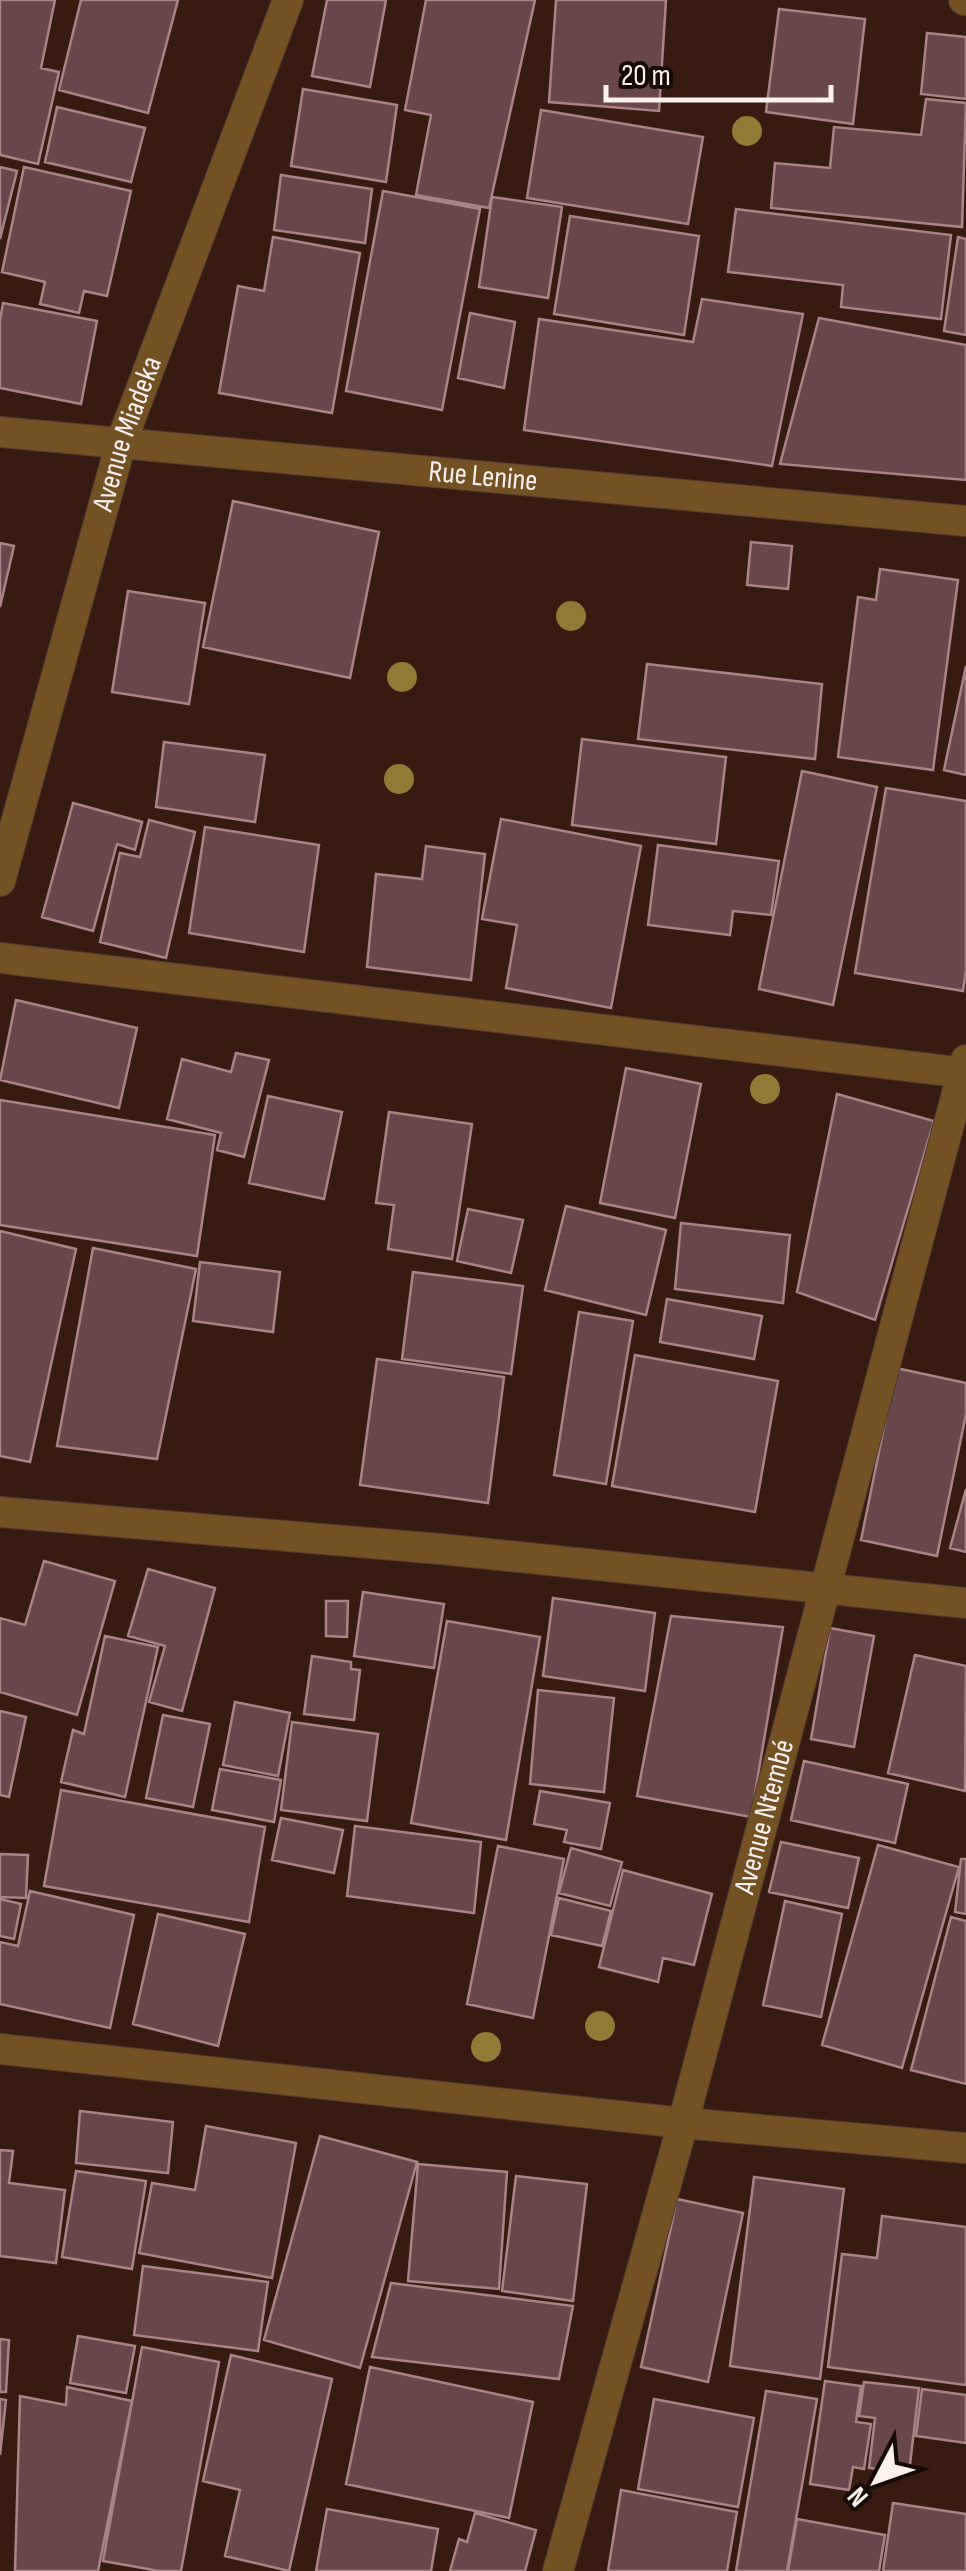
<svg xmlns="http://www.w3.org/2000/svg" width="966" height="2571" font-family="'Sofia Sans Condensed',sans-serif">
<rect width="100%" height="100%" fill="#381b10"/>
<path fill="#694649" stroke="#aa8386" stroke-width="2.5" d="M 0,0 L 55,0 L 41,68 L 59,72 L 38,164 L 0,155 Z
M 81,0 L 178,0 L 148,113 L 59,90 Z
M 327,0 L 386,0 L 370,87 L 312,76 Z
M 426,0 L 535,0 L 489,208 L 416,195 L 431,115 L 405,110 Z
M 556,0 L 666,0 L 659,111 L 549,102 Z
M 779,9 L 865,19 L 853,124 L 766,112 Z
M 927,33 L 966,37 L 966,99 L 921,94 Z
M 303,89 L 397,105 L 386,182 L 291,166 Z
M 926,99 L 966,103 L 962,227 L 771,208 L 775,163 L 830,168 L 834,127 L 921,135 Z
M 57,107 L 145,128 L 131,182 L 45,162 Z
M 541,110 L 703,137 L 688,224 L 527,198 Z
M 0,167 L 17,171 L 0,239 Z
M 24,167 L 131,191 L 107,296 L 84,291 L 79,313 L 40,304 L 45,282 L 2,272 Z
M 281,175 L 372,189 L 365,243 L 274,230 Z
M 383,191 L 480,209 L 442,410 L 346,391 Z
M 492,197 L 562,207 L 548,298 L 479,287 Z
M 736,209 L 951,235 L 941,319 L 841,307 L 843,285 L 728,272 Z
M 570,216 L 699,236 L 684,335 L 554,314 Z
M 273,237 L 360,253 L 332,413 L 219,393 L 238,286 L 264,291 Z
M 958,237 L 966,239 L 966,335 L 944,331 Z
M 702,299 L 803,314 L 772,466 L 524,430 L 539,319 L 693,342 Z
M 3,303 L 97,321 L 81,404 L 0,388 L 0,320 Z
M 470,313 L 515,322 L 504,388 L 458,378 Z
M 819,318 L 966,345 L 966,480 L 780,464 Z
M 233,501 L 379,532 L 350,678 L 203,647 Z
M 751,542 L 792,546 L 788,589 L 747,585 Z
M 0,543 L 14,546 L 0,607 Z
M 880,569 L 958,580 L 933,770 L 838,757 L 858,597 L 876,600 Z
M 128,591 L 205,603 L 189,704 L 112,692 Z
M 647,664 L 822,684 L 815,759 L 638,739 Z
M 966,666 L 966,775 L 944,770 Z
M 582,739 L 726,757 L 716,844 L 572,825 Z
M 164,742 L 265,755 L 255,822 L 156,807 Z
M 802,771 L 877,787 L 833,1005 L 759,989 Z
M 886,788 L 966,801 L 966,971 L 963,991 L 855,973 Z
M 73,803 L 142,822 L 135,850 L 117,844 L 93,931 L 42,917 Z
M 501,819 L 641,846 L 611,1008 L 506,988 L 517,925 L 482,919 Z
M 149,820 L 195,832 L 166,958 L 100,942 L 120,853 L 140,857 Z
M 205,827 L 319,845 L 304,952 L 189,933 Z
M 658,845 L 779,861 L 771,915 L 733,911 L 730,935 L 648,925 Z
M 426,846 L 485,854 L 471,980 L 367,967 L 376,874 L 422,879 Z
M 16,1000 L 137,1028 L 119,1108 L 0,1080 Z
M 236,1053 L 269,1060 L 244,1157 L 217,1150 L 221,1133 L 167,1119 L 182,1059 L 231,1072 Z
M 626,1068 L 701,1084 L 675,1218 L 600,1203 Z
M 837,1094 L 934,1121 L 875,1320 L 797,1292 Z
M 268,1096 L 342,1112 L 324,1199 L 249,1183 Z
M 0,1100 L 215,1135 L 197,1256 L 0,1225 Z
M 389,1112 L 472,1124 L 452,1259 L 388,1249 L 394,1205 L 376,1203 Z
M 566,1206 L 666,1230 L 646,1315 L 545,1290 Z
M 468,1209 L 523,1220 L 511,1273 L 457,1261 Z
M 681,1223 L 790,1235 L 783,1303 L 675,1289 Z
M 0,1231 L 76,1249 L 30,1462 L 0,1456 Z
M 93,1248 L 196,1269 L 157,1459 L 57,1446 Z
M 200,1262 L 280,1272 L 273,1332 L 193,1321 Z
M 413,1272 L 523,1286 L 511,1374 L 402,1359 Z
M 667,1299 L 762,1316 L 754,1359 L 660,1342 Z
M 579,1312 L 633,1321 L 606,1484 L 554,1475 Z
M 635,1355 L 778,1381 L 755,1512 L 612,1486 Z
M 377,1359 L 504,1377 L 488,1503 L 360,1485 Z
M 896,1368 L 966,1383 L 966,1414 L 937,1556 L 861,1540 Z
M 966,1489 L 966,1552 L 950,1548 Z
M 44,1561 L 115,1581 L 77,1715 L 0,1692 L 0,1618 L 25,1625 Z
M 148,1569 L 215,1588 L 182,1711 L 149,1702 L 165,1646 L 128,1636 Z
M 363,1592 L 444,1604 L 434,1668 L 354,1656 Z
M 553,1598 L 655,1613 L 645,1691 L 543,1676 Z
M 326,1601 L 348,1601 L 347,1637 L 326,1636 Z
M 671,1616 L 783,1627 L 751,1817 L 637,1796 Z
M 447,1621 L 540,1637 L 506,1840 L 411,1823 Z
M 830,1628 L 874,1636 L 854,1747 L 811,1739 Z
M 105,1636 L 158,1647 L 125,1797 L 61,1782 L 73,1730 L 84,1734 Z
M 915,1655 L 966,1666 L 965,1791 L 888,1773 Z
M 312,1656 L 351,1662 L 351,1669 L 360,1670 L 354,1720 L 304,1714 Z
M 538,1690 L 614,1698 L 604,1792 L 530,1784 Z
M 235,1702 L 290,1713 L 278,1776 L 223,1765 Z
M 0,1711 L 26,1717 L 9,1797 L 0,1795 Z
M 163,1715 L 210,1724 L 193,1807 L 146,1798 Z
M 292,1722 L 378,1734 L 367,1821 L 281,1810 Z
M 804,1761 L 908,1784 L 895,1843 L 791,1820 Z
M 220,1769 L 281,1780 L 274,1822 L 212,1810 Z
M 61,1790 L 265,1827 L 249,1922 L 44,1886 Z
M 540,1791 L 610,1803 L 601,1849 L 564,1842 L 567,1830 L 534,1824 Z
M 281,1818 L 343,1830 L 334,1873 L 272,1860 Z
M 355,1826 L 481,1842 L 474,1913 L 347,1896 Z
M 781,1842 L 859,1858 L 848,1908 L 769,1892 Z
M 878,1845 L 959,1867 L 902,2068 L 822,2045 Z
M 498,1846 L 564,1859 L 533,2018 L 467,2004 Z
M 571,1848 L 622,1862 L 610,1906 L 559,1893 Z
M 0,1854 L 28,1855 L 26,1898 L 0,1897 Z
M 961,1859 L 966,1859 L 966,1914 L 955,1912 Z
M 623,1870 L 712,1894 L 694,1965 L 663,1958 L 658,1982 L 599,1967 Z
M 30,1891 L 134,1915 L 110,2028 L 0,2004 L 0,1942 L 18,1946 Z
M 559,1898 L 611,1911 L 602,1946 L 551,1935 Z
M 0,1899 L 21,1904 L 14,1939 L 0,1936 Z
M 785,1901 L 842,1914 L 821,2017 L 763,2005 Z
M 158,1914 L 245,1934 L 218,2046 L 133,2024 Z
M 951,1917 L 966,1921 L 966,2084 L 911,2070 Z
M 80,2111 L 173,2122 L 168,2173 L 76,2163 Z
M 206,2126 L 296,2143 L 272,2278 L 139,2253 L 152,2183 L 195,2190 Z
M 320,2136 L 417,2162 L 360,2368 L 264,2340 Z
M 0,2150 L 13,2151 L 9,2183 L 65,2190 L 56,2263 L 0,2256 Z
M 418,2164 L 507,2172 L 499,2289 L 408,2281 Z
M 76,2171 L 146,2181 L 132,2269 L 62,2257 Z
M 516,2176 L 587,2184 L 573,2301 L 502,2291 Z
M 754,2177 L 844,2189 L 820,2379 L 730,2366 Z
M 677,2199 L 743,2213 L 708,2382 L 641,2367 Z
M 882,2216 L 966,2227 L 966,2385 L 828,2367 L 842,2254 L 877,2258 Z
M 143,2266 L 268,2282 L 258,2351 L 134,2335 Z
M 391,2283 L 573,2306 L 559,2379 L 372,2357 Z
M 78,2336 L 135,2346 L 126,2393 L 70,2383 Z
M 0,2339 L 9,2340 L 6,2392 L 0,2392 Z
M 142,2347 L 219,2362 L 181,2571 L 159,2571 L 103,2561 Z
M 231,2355 L 332,2379 L 289,2571 L 225,2556 L 240,2490 L 203,2481 Z
M 370,2367 L 533,2402 L 509,2518 L 346,2484 Z
M 825,2381 L 861,2386 L 856,2422 L 871,2424 L 864,2469 L 853,2467 L 849,2490 L 810,2484 Z
M 864,2382 L 919,2388 L 909,2473 L 869,2468 L 875,2418 L 859,2416 Z
M 67,2387 L 132,2401 L 98,2571 L 15,2571 L 20,2396 L 66,2405 Z
M 922,2389 L 966,2395 L 966,2443 L 916,2436 Z
M 766,2391 L 817,2399 L 787,2571 L 736,2571 Z
M 0,2399 L 6,2400 L 0,2455 Z
M 654,2399 L 754,2418 L 738,2507 L 638,2489 Z
M 621,2490 L 737,2512 L 727,2571 L 608,2571 Z
M 893,2503 L 966,2514 L 966,2571 L 883,2571 Z
M 327,2509 L 438,2529 L 431,2571 L 316,2571 Z
M 475,2513 L 536,2530 L 525,2571 L 450,2571 L 459,2539 L 467,2542 Z
M 797,2519 L 885,2535 L 879,2571 L 788,2571 Z"/>
<g fill="none" stroke-linecap="round" stroke-linejoin="round">
<defs>
<g id="minor">
<path d="M 964,0 L 966,0"/>
<path id="s1" d="M 0,432 L 966,521"/>
<path id="s2" d="M 0,881 L 121,443 L 288,0"/>
<path d="M 0,958 L 966,1073"/>
<path d="M 0,1512 L 441,1549 L 966,1603"/>
<path d="M 0,2049 L 683,2123 L 966,2148"/>
<path id="s3" d="M 558,2571 L 683,2123 L 966,1060"/>
</g>
</defs>
<use href="#minor" stroke="#54392f" stroke-width="32"/>
<use href="#minor" stroke="#735125" stroke-width="30"/>
</g>
<g fill="#917a36">
<circle cx="747" cy="131" r="15"/>
<circle cx="571" cy="616" r="15"/>
<circle cx="402" cy="677" r="15"/>
<circle cx="399" cy="779" r="15"/>
<circle cx="765" cy="1089" r="15"/>
<circle cx="600" cy="2026" r="15"/>
<circle cx="486" cy="2047" r="15"/>
</g>
<g text-anchor="middle" dominant-baseline="central" stroke-width="10" stroke-linejoin="round" paint-order="stroke">
<g font-size="30" fill="#fdf1ed" stroke="#160a06">
<text stroke="none"><textPath href="#s2" startOffset="465">Avenue Miadeka</textPath></text>
<text stroke="none"><textPath href="#s1" startOffset="485">Rue Lenine</textPath></text>
<text stroke="none"><textPath href="#s3" startOffset="782">Avenue Ntembé</textPath></text>
</g>
</g>
<g transform="translate(876 2481) rotate(229)" stroke="#160a06" stroke-width="8" paint-order="stroke">
<path d="M0-8L18 38L0 25L-18 38Z" fill="#fdf1ed"/>
<text y="-15" font-size="28" font-weight="bold" text-anchor="middle" fill="#fdf1ed">N</text>
</g>
<path d="M606 85v15h225v-15" fill="none" stroke="#fdf1ed" stroke-width="5"/>
<text x="621" y="85" font-size="30" fill="#fdf1ed" stroke="#160a06" stroke-width="8" paint-order="stroke">20 m</text>
</svg>
